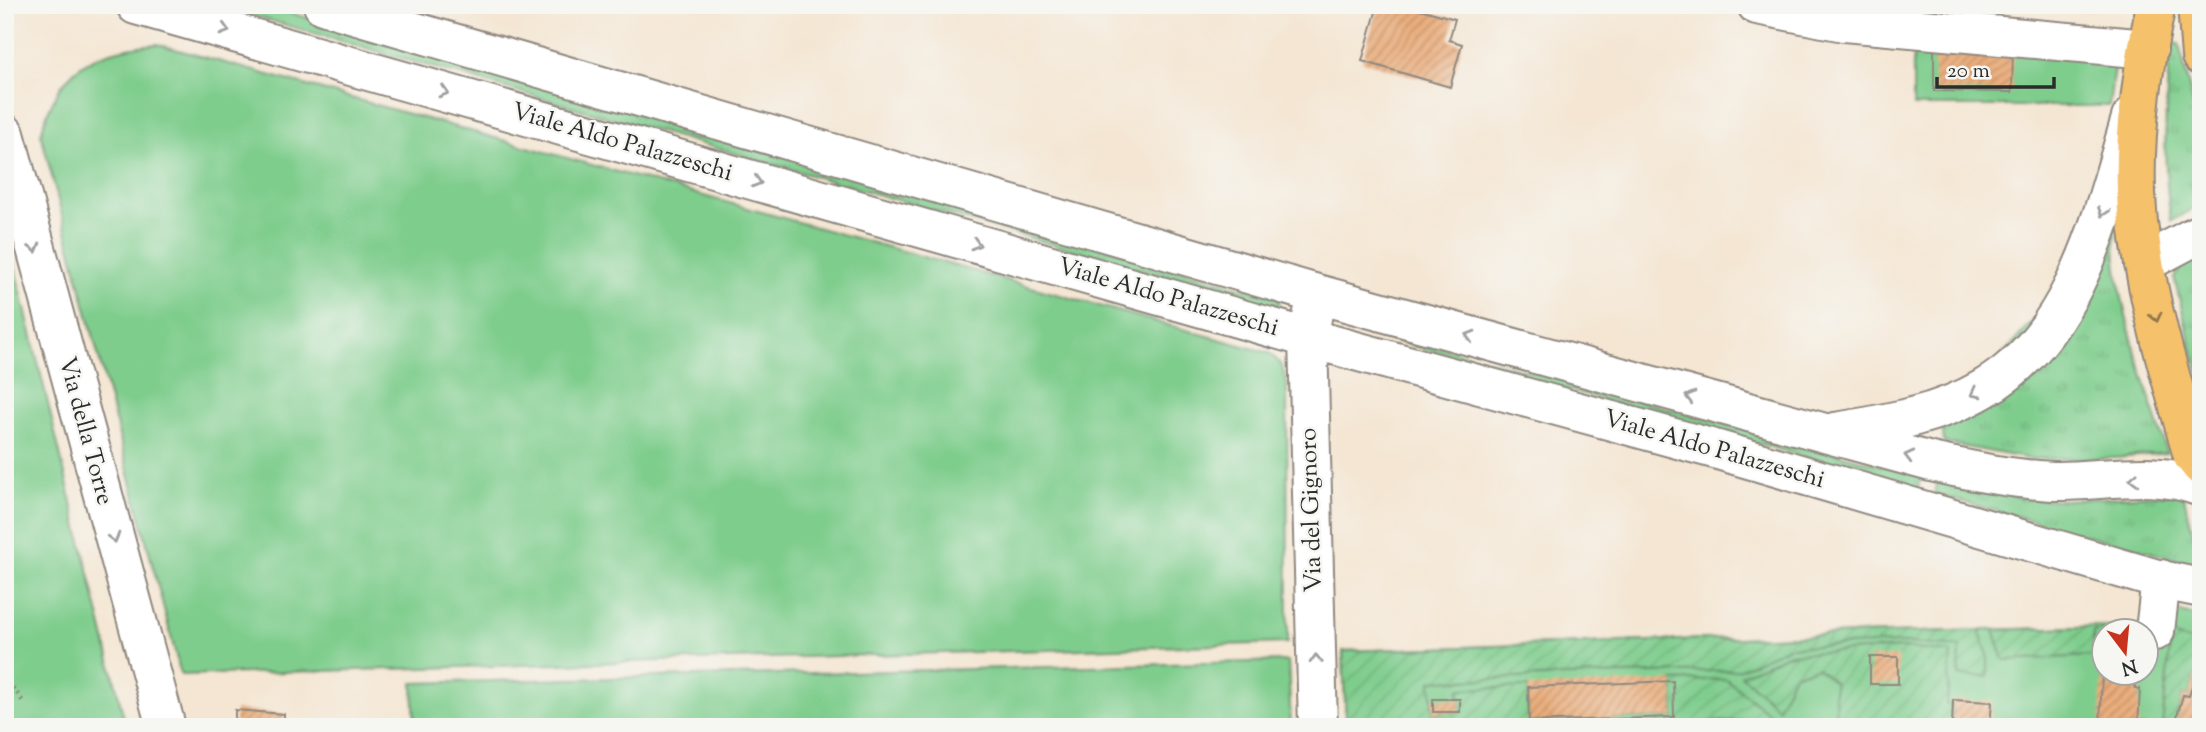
<svg xmlns="http://www.w3.org/2000/svg" width="2206" height="732" font-family="'Sorts Mill Goudy',serif">
<defs>
<pattern id="grass-tufts" width="24" height="20" patternUnits="userSpaceOnUse" patternTransform="scale(1.75)"><rect width="24" height="20" fill="#7fcd8d"/><path d="M3 7l-1-3M5 7V3M7 7l1-3M15 17l-1-3M17 17v-4M19 17l1-3" fill="none" stroke="#6eb07a"/></pattern>
<pattern id="garden-furrows" width="10" height="10" patternUnits="userSpaceOnUse" patternTransform="scale(1.75)"><rect width="10" height="10" fill="#7fcd8d"/><path d="M-1 1l2-2M0 10L10 0M9 11l2-2" fill="none" stroke="#6eb07a"/></pattern>
<pattern id="building-hatch" width="6" height="6" patternUnits="userSpaceOnUse" patternTransform="scale(1.75)"><rect width="6" height="6" fill="#ebae7d"/><path d="M-1 1l2-2M0 6l6-6M5 7l2-2" fill="none" stroke="#bf8e67"/></pattern>
</defs>
<rect width="100%" height="100%" fill="#f6f6f2"/>
<filter id="ink" filterUnits="userSpaceOnUse"><feTurbulence type="fractalNoise" baseFrequency=".0143" numOctaves="2"/><feDisplacementMap in="SourceGraphic" scale="14" xChannelSelector="R" yChannelSelector="G"/><feConvolveMatrix kernelMatrix="1 2 1 2 8 2 1 2 1" color-interpolation-filters="sRGB"/></filter>
<filter id="wash" filterUnits="userSpaceOnUse"><feTurbulence type="fractalNoise" baseFrequency=".00686" numOctaves="4" result="noise"/><feDisplacementMap in="SourceGraphic" scale="28" xChannelSelector="R" yChannelSelector="G"/><feGaussianBlur stdDeviation="1.57" result="paint"/><feColorMatrix in="noise" values="0 0 0 0 0 0 0 0 0 0 0 0 0 0 0 0 0 1.4 0 .05"/><feComposite in="paint" operator="in"/></filter>
<g filter="url(#wash)">
<rect width="100%" height="100%" fill="#f4e6d3"/>
<path fill="url(#grass-tufts)" stroke="#557c5c" stroke-width="2" d="M 216,5 L 263,5 L 1279,298 L 1279,304 L 1275,306 L 1229,295 Z
M 2171,43 L 2179,44 L 2201,138 L 2201,204 L 2171,221 C 2162,161 2165,102 2171,43 Z
M 2115,230 C 2112,295 2148,389 2167,453 L 2116,458 L 2030,459 L 1944,443 L 1942,422 Z
M 2201,255 L 2201,384 L 2174,278 L 2183,264 Z
M 1335,319 L 1921,476 L 1918,489 L 1339,325 Z
M 1937,480 L 2022,498 L 2065,500 L 2183,493 L 2201,566 L 1934,494 Z"/>
<path fill="#7fcd8d" stroke="#557c5c" stroke-width="2" fill-rule="evenodd" d="M 1913,43 L 2116,53 L 2109,106 L 1913,106 Z
M 157,44 L 1269,353 L 1281,364 L 1287,383 L 1288,643 L 181,675 L 41,134 C 58,67 92,50 157,44 Z
M 5,226 L 114,677 L 126,727 L 5,727 Z
M 2174,610 L 2201,618 L 2201,727 L 1346,727 L 1343,651 L 2138,625 ZM 2104,630 L 2146,630 L 2146,672 L 2104,672 Z
M 1288,661 L 1291,727 L 415,727 L 413,683 Z"/>
<path fill="url(#garden-furrows)" stroke="#557c5c" stroke-width="2" d="M 2138,625 L 2138,629 L 2094,631 L 2093,656 L 2004,660 L 1994,630 Z
M 1979,630 L 1988,655 L 1988,677 L 1959,676 L 1960,647 L 1904,643 L 1789,647 L 1738,670 L 1431,681 L 1433,712 L 1460,712 L 1459,689 L 1528,687 L 1529,722 L 1674,717 L 1673,681 L 1726,679 L 1776,719 L 1618,727 L 1346,727 L 1343,651 Z
M 2171,635 L 2201,644 L 2201,675 L 2196,674 L 2189,696 L 2183,695 L 2174,727 L 2162,727 Z
M 1906,648 L 1951,653 L 1947,705 L 1953,705 L 1952,727 L 1840,727 L 1836,719 L 1834,682 L 1817,668 L 1794,674 L 1778,708 L 1741,675 L 1789,654 Z"/>
<g id="blocks">
<path fill="url(#building-hatch)" d="M 1378,5 L 1406,5 L 1455,19 L 1449,40 L 1462,44 L 1450,87 L 1362,61 Z
M 1934,46 L 2013,48 L 2012,92 L 1934,91 Z
M 1870,657 L 1898,657 L 1898,684 L 1870,684 Z
M 2102,672 L 2135,672 L 2135,688 L 2140,689 L 2138,727 L 2100,727 Z
M 2196,673 L 2201,675 L 2201,727 L 2174,727 L 2183,695 L 2189,696 Z
M 1673,681 L 1674,717 L 1529,722 L 1528,687 Z
M 1433,699 L 1460,699 L 1460,712 L 1433,712 Z
M 1953,700 L 1992,702 L 1990,727 L 1952,727 Z
M 235,710 L 284,714 L 284,727 L 235,727 Z"/>
</g>
</g>
<g filter="url(#ink)">
<use href="#blocks" fill-opacity="0" stroke="#90887f" stroke-width="2"/>
<g fill="none" stroke-linecap="round" stroke-linejoin="round">
<defs>
<path id="minor" d="M 136,5 L 1308,338 L 1718,450 L 2157,579 L 2201,588
M 323,5 L 1317,294 L 1931,462 C 1972,471 2011,479 2053,481 C 2101,482 2155,468 2201,487
M 1757,5 L 1844,22 L 2148,49
M 5,134 L 166,727
M 2144,263 L 2201,233
M 1313,313 L 1308,338 L 1318,727
M 1835,432 C 1885,424 1939,415 1983,389 C 2076,336 2103,213 2131,118
M 2155,631 L 2161,579"/>
<path id="major" d="M 2156,5 C 2140,80 2129,163 2140,238 C 2150,312 2173,385 2193,456 L 2201,466
M 2197,5 L 2201,56"/>
</defs>
<use href="#minor" stroke="#90887f" stroke-width="42"/>
<use href="#major" stroke="#90887f" stroke-width="42"/>
<path stroke="#90887f" stroke-width="4.5" stroke-dasharray="2 5" stroke-linecap="butt" d="M 5,676 L 24,703"/>
<use href="#minor" stroke="#fff" stroke-width="38"/>
<use href="#major" stroke="#f5c16b" stroke-width="38"/>
</g>
<defs><path id="oneway-chevron" d="M-2-3.5L2.5 0L-2 3.5" fill="none" stroke-width="1.6" stroke-linecap="round" stroke-linejoin="round" transform="scale(1.75)"/></defs>
<g stroke="#a0a0a0">
<use href="#oneway-chevron" transform="translate(225 30) rotate(16)"/>
<use href="#oneway-chevron" transform="translate(444 92) rotate(16)"/>
<use href="#oneway-chevron" transform="translate(757 182) rotate(16)"/>
<use href="#oneway-chevron" transform="translate(2103 212) rotate(108)"/>
<use href="#oneway-chevron" transform="translate(976 244) rotate(16)"/>
<use href="#oneway-chevron" transform="translate(35 248) rotate(75)"/>
<use href="#oneway-chevron" transform="translate(1470 336) rotate(-164)"/>
<use href="#oneway-chevron" transform="translate(1975 393) rotate(152)"/>
<use href="#oneway-chevron" transform="translate(1690 397) rotate(-165)"/>
<use href="#oneway-chevron" transform="translate(1909 456) rotate(-166)"/>
<use href="#oneway-chevron" transform="translate(2134 479) rotate(177)"/>
<use href="#oneway-chevron" transform="translate(114 538) rotate(75)"/>
<use href="#oneway-chevron" transform="translate(1316 659) rotate(-92)"/>
</g>
<use stroke="#90764b" href="#oneway-chevron" transform="translate(2156 317) rotate(77)"/>
</g>
<g text-anchor="middle" dominant-baseline="central" stroke-width="5" stroke-linejoin="round" paint-order="stroke">
<g font-size="24" fill="#2b2b2b" stroke="#f6f6f2">
<text transform="translate(622 143) rotate(16)">Viale Aldo Palazzeschi</text>
<text transform="translate(1168 298) rotate(16)">Viale Aldo Palazzeschi</text>
<text transform="translate(85 431) rotate(75)">Via della Torre</text>
<text transform="translate(1714 450) rotate(16)">Viale Aldo Palazzeschi</text>
<text transform="translate(1312 510) rotate(-92)">Via del Gignoro</text>
</g>
</g>
<rect width="2206" height="732" fill="none" stroke="#f6f6f2" stroke-width="28"/>
<g transform="translate(2125 652) rotate(164)"><circle r="33" fill="#f6f6f2" stroke="#a5a5a2" stroke-width="2"/>
<path d="M0-5L12 26L0 18L-12 26Z" fill="#c8321e"/>
<text y="-10" font-size="19" font-weight="bold" text-anchor="middle" fill="#2b2b2b">N</text>
</g>
<path d="M1937 77v10h117v-10" fill="none" stroke="#2b2b2b" stroke-width="3.5"/>
<text x="1947" y="77" font-size="21" fill="#2b2b2b" stroke="#f6f6f2" stroke-width="5" paint-order="stroke">20 m</text>
</svg>
